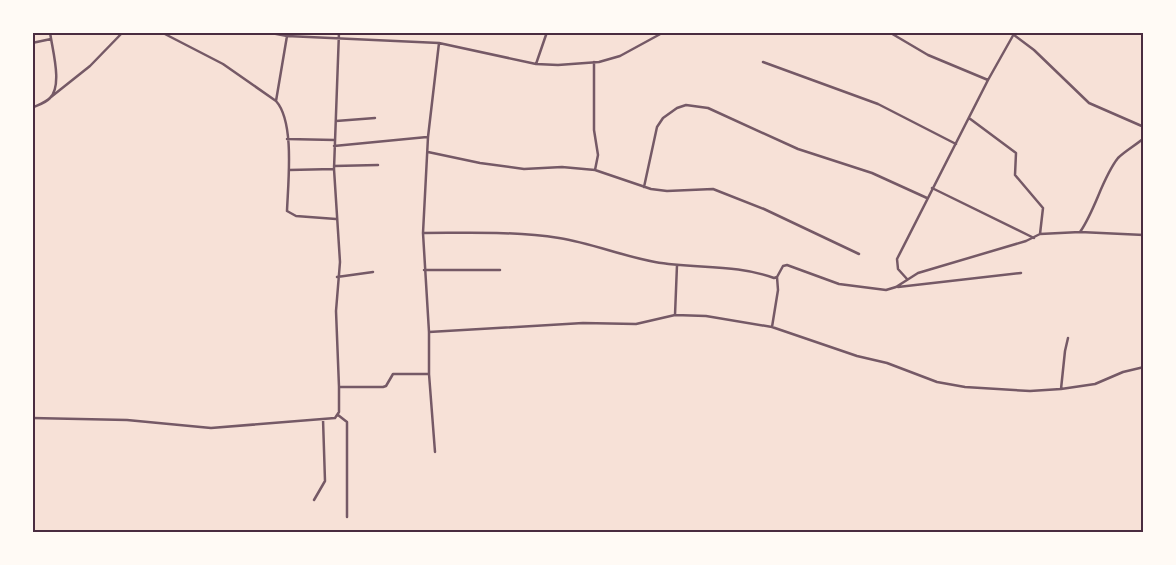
<svg xmlns="http://www.w3.org/2000/svg" width="1176" height="565" font-family="Barlow,sans-serif">
<rect width="100%" height="100%" fill="#f7e1d7"/>
<g fill="none" stroke-linecap="round" stroke-linejoin="round">
<path stroke="#755966" stroke-width="2.5" d="M 161,32 L 223,64 L 276,101 C 295,122 288,183 287,211 L 296,216 L 336,219
M 266,32 L 287,36 L 439,43 L 536,64 L 558,65 L 599,62 L 620,56 L 664,32
M 889,32 L 928,55 L 988,80
M 1014,35 L 1034,50 L 1089,103 L 1144,127
M 32,43 L 51,39
M 594,62 L 594,130 L 598,155 L 595,170
M 763,62 L 878,104 L 956,144
M 536,64 L 547,32
M 51,97 L 90,66 L 123,32
M 276,101 L 287,36
M 32,108 C 38,105 45,103 50,98 C 63,85 52,49 50,32
M 969,118 L 1016,153 L 1015,175 L 1043,208 L 1040,234
M 336,121 L 375,118
M 287,139 L 335,140
M 334,146 L 427,137
M 428,152 L 480,163 L 524,169 L 562,167 L 595,170 L 651,189 L 667,191 L 713,189 L 764,209 L 859,254
M 334,166 L 378,165
M 334,169 L 339,32
M 289,170 L 334,169 L 340,262 L 336,311 L 339,387
M 644,187 L 657,127 L 663,118 L 677,108 L 686,105 L 708,108 L 798,149 L 872,173 L 927,198
M 932,188 L 1034,238
M 1080,232 L 1144,235
M 423,233 C 468,233 514,231 559,238 C 591,243 622,256 655,262 C 694,269 736,264 774,278 L 777,277 L 783,266 L 787,265 L 839,284 L 886,290 L 896,287 L 918,273 L 1026,241 L 1040,234 L 1080,232 C 1096,209 1102,178 1118,158 C 1125,151 1136,145 1144,138
M 424,270 L 500,270
M 337,277 L 373,272
M 907,279 L 898,269 L 897,259 L 988,80 L 1015,32
M 898,287 L 1021,273
M 675,315 L 677,265
M 772,327 L 778,290 L 777,277
M 429,332 L 423,233 L 428,137 L 439,43
M 429,374 L 435,452
M 1061,389 L 1065,351 L 1068,338
M 338,415 L 347,422 L 347,517
M 32,418 L 127,420 L 211,428 L 335,418 L 339,412 L 339,387 L 383,387 L 386,386 L 393,374 L 429,374 L 429,332 L 583,323 L 636,324 L 675,315 L 706,316 L 772,327 L 857,356 L 887,363 L 937,382 L 965,387 L 1030,391 L 1061,389 L 1095,384 L 1123,372 L 1144,367
M 314,500 L 325,481 L 323,419"/>
</g>
<rect width="1176" height="565" fill="none" stroke="#fffaf5" stroke-width="68"/>
<rect x="34" y="34" width="1108" height="497" fill="none" stroke="#4a2c40" stroke-width="2"/>
</svg>
